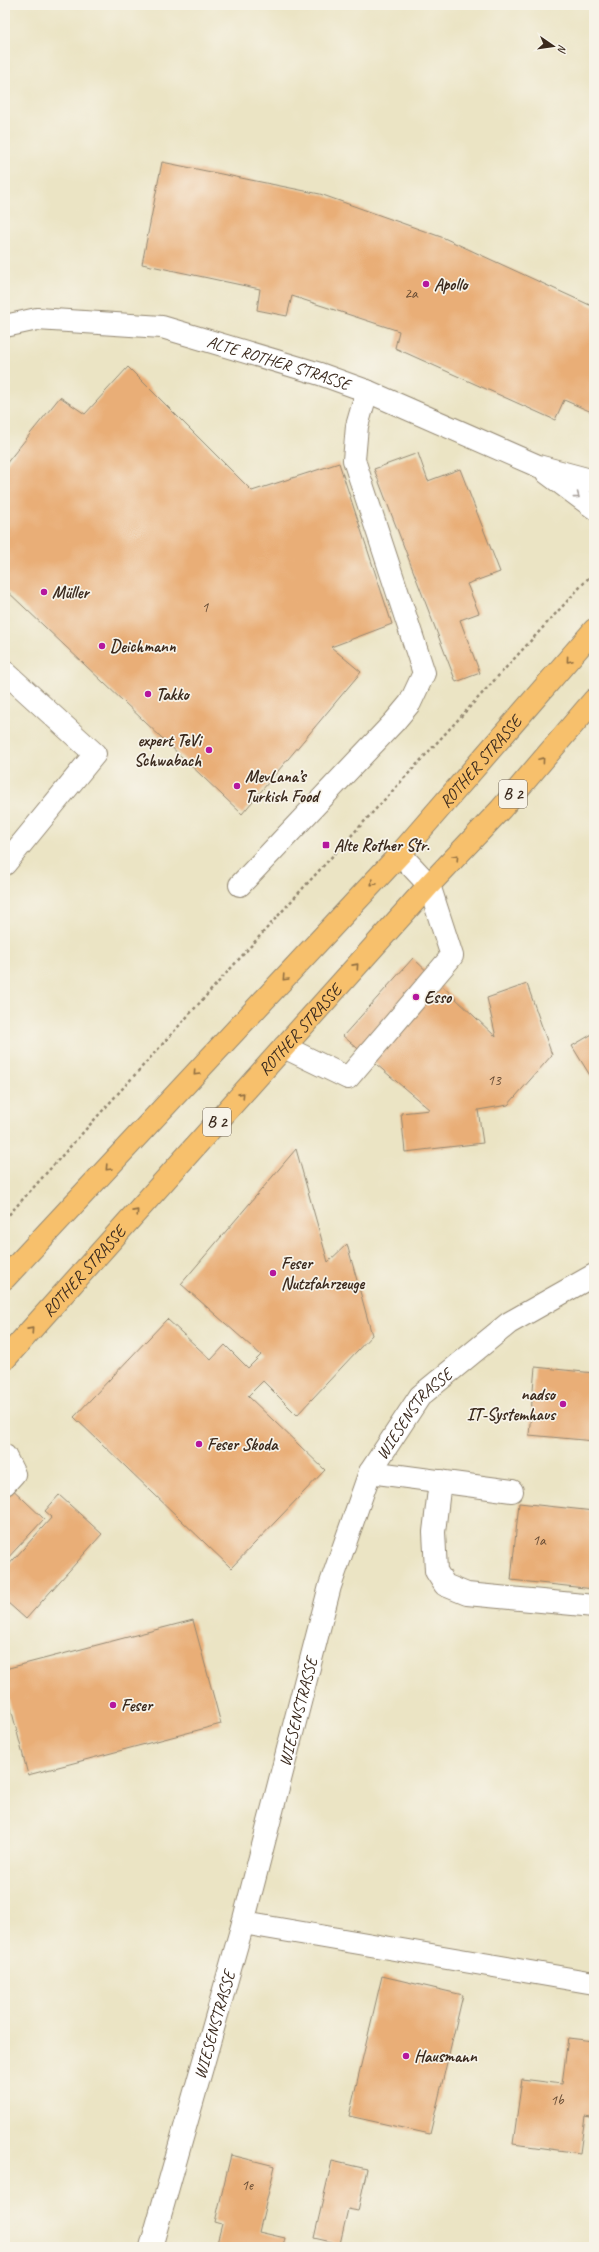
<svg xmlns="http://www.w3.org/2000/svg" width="599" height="2252" font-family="Caveat,sans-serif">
<rect width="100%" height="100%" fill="#f7f3e8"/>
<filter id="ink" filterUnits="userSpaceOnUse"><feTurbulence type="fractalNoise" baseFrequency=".025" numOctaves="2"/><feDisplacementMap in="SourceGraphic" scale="8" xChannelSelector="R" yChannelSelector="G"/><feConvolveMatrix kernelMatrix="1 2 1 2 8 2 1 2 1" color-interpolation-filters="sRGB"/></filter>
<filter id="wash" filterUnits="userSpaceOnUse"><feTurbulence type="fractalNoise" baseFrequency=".012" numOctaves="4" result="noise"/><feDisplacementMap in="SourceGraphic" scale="16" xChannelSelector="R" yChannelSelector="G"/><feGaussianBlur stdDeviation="0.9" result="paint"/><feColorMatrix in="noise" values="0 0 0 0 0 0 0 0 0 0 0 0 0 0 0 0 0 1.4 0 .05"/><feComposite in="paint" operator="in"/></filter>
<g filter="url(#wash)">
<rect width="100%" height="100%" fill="#ebe4c4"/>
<g id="blocks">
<path fill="#e9ae77" d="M 162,162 L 320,194 L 444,238 L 594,307 L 594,413 L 564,400 L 555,420 L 395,348 L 399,331 L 292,296 L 287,316 L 257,310 L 260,289 L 142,264 Z
M 128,367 L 252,491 L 339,463 L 392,624 L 331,647 L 361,672 L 242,814 L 5,589 L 5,465 L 60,397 L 85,414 Z
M 418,453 L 428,481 L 460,469 L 500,572 L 467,584 L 479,613 L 460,620 L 480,673 L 456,682 L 374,469 Z
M 413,958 L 496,1037 L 487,998 L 527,984 L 552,1055 L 508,1105 L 478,1110 L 483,1143 L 405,1152 L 401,1113 L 430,1110 L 343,1036 Z
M 594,1033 L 594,1082 L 572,1046 Z
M 296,1149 L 328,1262 L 347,1244 L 372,1335 L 297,1415 L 263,1381 L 248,1396 L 325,1470 L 231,1568 L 74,1417 L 167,1319 L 211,1360 L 225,1345 L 248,1368 L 261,1355 L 181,1284 Z
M 535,1367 L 594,1373 L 594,1441 L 529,1435 Z
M 5,1482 L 44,1519 L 5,1561 Z
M 59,1495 L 102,1534 L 26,1619 L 7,1602 L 5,1604 L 5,1569 L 52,1517 L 45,1511 Z
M 519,1503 L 594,1511 L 594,1589 L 511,1580 Z
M 193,1620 L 221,1724 L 28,1775 L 5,1685 L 5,1669 Z
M 382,1976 L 463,1995 L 430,2134 L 349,2116 Z
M 568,2038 L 594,2041 L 594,2118 L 585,2116 L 580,2153 L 513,2144 L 522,2079 L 562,2084 Z
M 231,2155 L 275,2166 L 259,2232 L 285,2238 L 283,2247 L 216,2247 L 222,2224 L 215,2222 Z
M 332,2161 L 367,2169 L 358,2211 L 348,2209 L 340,2244 L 314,2238 Z"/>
</g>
</g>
<g filter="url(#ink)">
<use href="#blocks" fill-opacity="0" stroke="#938771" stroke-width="1"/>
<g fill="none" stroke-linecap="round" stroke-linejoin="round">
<defs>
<g id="minor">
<path id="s1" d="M 5,326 L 37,319 L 162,327 L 320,374 L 367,391 L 538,466 L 594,481"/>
<path d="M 547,473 L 594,508"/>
<path d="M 5,672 L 95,754 L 5,864"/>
<path d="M 240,885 L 395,721 L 410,703 L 424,673 L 354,460 L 357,426 L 367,391"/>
<path d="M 284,1047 L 348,1078 L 452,956 L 429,885 L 400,854"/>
<path d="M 5,1456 L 14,1474 L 5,1484"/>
<path d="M 370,1472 L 512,1491"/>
<path d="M 440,1481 L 434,1532 L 436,1571 L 445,1585 L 467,1594 L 594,1606"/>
<path d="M 243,1923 L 594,1983"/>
<path id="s2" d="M 151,2247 L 243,1923 L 330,1586 L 370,1472 L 420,1396 L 509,1323 L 594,1275"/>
</g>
<g id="major">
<path id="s3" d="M 5,1278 L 400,854 L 594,630"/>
<path id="s4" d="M 5,1359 L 429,885 L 501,809 L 594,700"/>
</g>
</defs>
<use href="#minor" stroke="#938771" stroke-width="24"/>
<use href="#major" stroke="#938771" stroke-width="24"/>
<path stroke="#938771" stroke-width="2.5" stroke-dasharray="3 3" stroke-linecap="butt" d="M 5,1219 L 304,887 L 594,572"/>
<use href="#minor" stroke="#fff" stroke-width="22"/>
<use href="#major" stroke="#f7c06c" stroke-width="22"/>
</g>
<defs><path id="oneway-chevron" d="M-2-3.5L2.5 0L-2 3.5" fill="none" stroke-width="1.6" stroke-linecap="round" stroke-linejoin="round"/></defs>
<use stroke="#a79f9a" href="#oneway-chevron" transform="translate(577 496) rotate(37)"/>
<g stroke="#906e41">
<use href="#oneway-chevron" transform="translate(569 660) rotate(130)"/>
<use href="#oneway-chevron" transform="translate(542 760) rotate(-50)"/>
<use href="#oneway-chevron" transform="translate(456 857) rotate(-47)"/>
<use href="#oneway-chevron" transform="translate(373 883) rotate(133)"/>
<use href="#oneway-chevron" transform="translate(356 966) rotate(-48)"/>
<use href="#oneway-chevron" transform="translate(285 978) rotate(133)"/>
<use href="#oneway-chevron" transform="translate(196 1073) rotate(133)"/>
<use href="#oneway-chevron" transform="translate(242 1095) rotate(-48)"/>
<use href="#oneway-chevron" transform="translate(108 1168) rotate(133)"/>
<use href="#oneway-chevron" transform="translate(136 1212) rotate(-48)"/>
<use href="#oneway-chevron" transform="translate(31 1330) rotate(-48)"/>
</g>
</g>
<g fill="#b5179e" stroke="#f7f3e8" stroke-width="1.5">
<circle cx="426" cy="284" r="4"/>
<circle cx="44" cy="592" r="4"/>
<circle cx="102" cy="646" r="4"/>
<circle cx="148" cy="694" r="4"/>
<circle cx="209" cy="750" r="4"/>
<circle cx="237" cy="786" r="4"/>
<rect x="322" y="841" width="8" height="8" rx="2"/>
<circle cx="416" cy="997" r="4"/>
<circle cx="273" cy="1273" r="4"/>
<circle cx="563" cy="1404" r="4"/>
<circle cx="199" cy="1444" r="4"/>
<circle cx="113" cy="1705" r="4"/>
<circle cx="406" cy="2056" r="4"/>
</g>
<g text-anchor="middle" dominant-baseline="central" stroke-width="3.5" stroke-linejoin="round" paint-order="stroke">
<g font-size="15" fill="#664b34">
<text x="411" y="293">2a</text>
<text x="205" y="607">1</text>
<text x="494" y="1080">13</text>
<text x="539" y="1540">1a</text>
<text x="557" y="2100">1b</text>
<text x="247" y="2185">1e</text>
</g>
<g fill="#f7f3e8" stroke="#73665b" stroke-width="1">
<rect x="499" y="780" width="28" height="28" rx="3"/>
<rect x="203" y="1108" width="28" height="28" rx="3"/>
</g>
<g font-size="16" font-weight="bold" fill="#3b2a1e">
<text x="513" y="794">B 2</text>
<text x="217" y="1122">B 2</text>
</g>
<g font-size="17" font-weight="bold" fill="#3b2a1e" stroke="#f7f3e8" text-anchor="start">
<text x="434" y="284">Apollo</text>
<text x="52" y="592">Müller</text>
<text x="110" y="646">Deichmann</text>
<text x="156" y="694">Takko</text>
<text x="201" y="740" text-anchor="end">expert TeVi<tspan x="201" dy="20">Schwabach</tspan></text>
<text x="245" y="776">MevLana’s<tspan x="245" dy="20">Turkish Food</tspan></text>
<text x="334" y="845">Alte Rother Str.</text>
<text x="424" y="997">Esso</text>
<text x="281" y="1263">Feser<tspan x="281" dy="20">Nutzfahrzeuge</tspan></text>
<text x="555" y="1394" text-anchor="end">nadso<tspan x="555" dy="20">IT-Systemhaus</tspan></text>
<text x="207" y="1444">Feser Skoda</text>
<text x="121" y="1705">Feser</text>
<text x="414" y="2056">Hausmann</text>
</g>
<g font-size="17" fill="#3b2a1e" stroke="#f7f3e8">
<text stroke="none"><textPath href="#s1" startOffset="280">ALTE ROTHER STRASSE</textPath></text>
<text stroke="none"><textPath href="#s3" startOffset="702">ROTHER STRASSE</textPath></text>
<text stroke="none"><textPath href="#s4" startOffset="442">ROTHER STRASSE</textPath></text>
<text stroke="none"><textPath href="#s4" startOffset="118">ROTHER STRASSE</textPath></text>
<text stroke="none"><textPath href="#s2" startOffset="879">WIESENSTRASSE</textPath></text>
<text stroke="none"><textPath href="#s2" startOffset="555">WIESENSTRASSE</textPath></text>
<text stroke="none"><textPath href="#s2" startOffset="231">WIESENSTRASSE</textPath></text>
</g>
</g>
<rect width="599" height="2252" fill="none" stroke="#f7f3e8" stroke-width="20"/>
<g transform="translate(553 46) rotate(103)" stroke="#f7f3e8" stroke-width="3" paint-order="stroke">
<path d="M0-3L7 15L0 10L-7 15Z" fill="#3b2a1e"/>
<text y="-6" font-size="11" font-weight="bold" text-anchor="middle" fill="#3b2a1e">N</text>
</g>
</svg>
